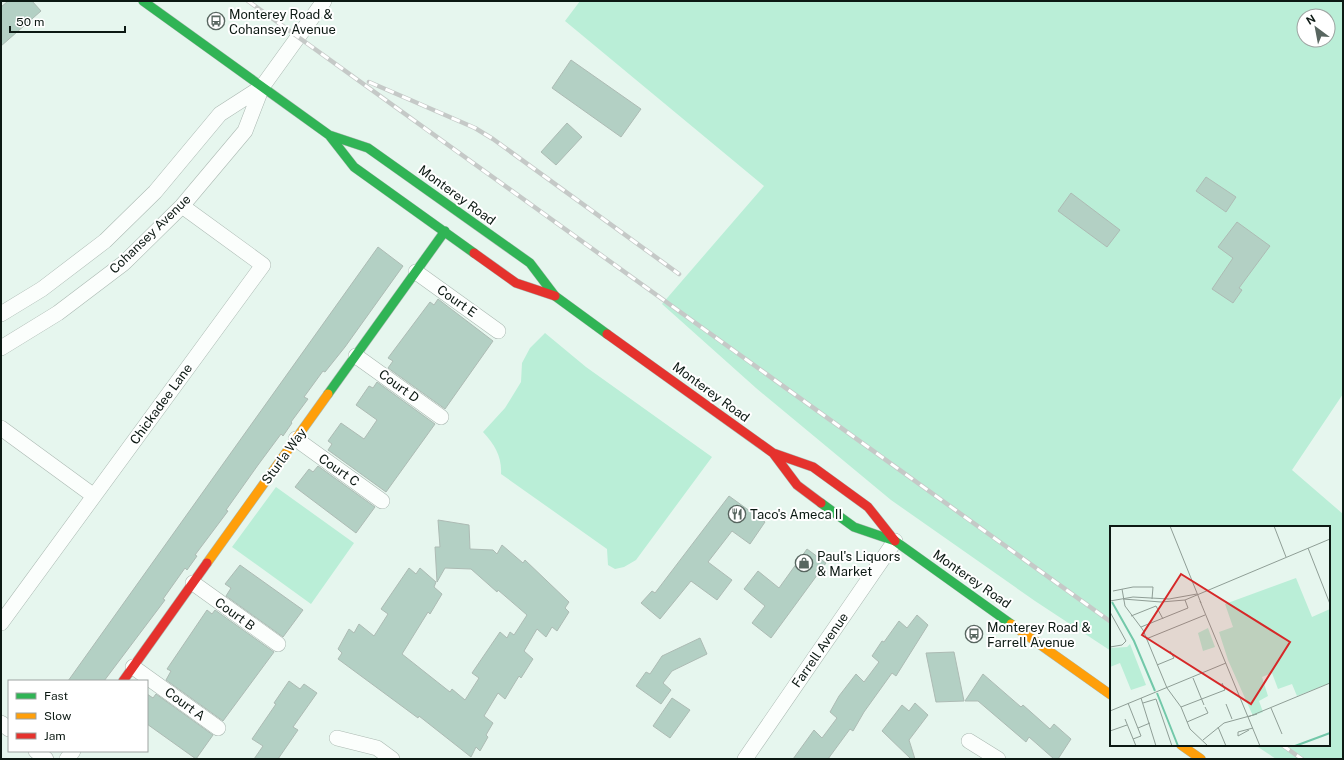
<svg xmlns="http://www.w3.org/2000/svg" width="1344" height="760" font-family="'Public Sans',sans-serif">
<rect width="100%" height="100%" fill="#e6f6ee"/>
<path fill="#baeed7" fill-rule="evenodd" d="M 580,1 L 1343,1 L 1343,394 L 1292,470 L 1343,514 L 1343,759 L 1276,759 L 1255,745 L 1329,745 L 1329,527 L 1111,527 L 1111,651 L 1035,601 L 891,500 L 756,388 L 662,304 L 764,186 L 565,21 ZM 1304,16 L 1328,16 L 1328,40 L 1304,40 Z
M 545,333 L 586,367 L 712,457 L 636,560 L 624,567 L 615,569 L 608,565 L 607,549 L 501,474 C 502,457 495,445 483,432 L 505,408 L 521,382 L 522,363 L 530,348 Z
M 276,487 L 354,543 L 311,604 L 232,547 Z"/>
<path fill="#b3d0c4" stroke="#adbbb4" d="M 8,1 L 32,1 L 41,11 L 1,46 L 1,7 Z
M 571,60 L 641,109 L 621,137 L 552,88 Z
M 567,123 L 582,137 L 556,165 L 541,152 Z
M 1206,177 L 1236,197 L 1226,212 L 1196,191 Z
M 1071,193 L 1120,230 L 1107,247 L 1058,211 Z
M 1237,222 L 1270,246 L 1239,288 L 1242,290 L 1233,303 L 1212,289 L 1233,258 L 1218,247 Z
M 378,247 L 403,266 L 345,347 L 325,372 L 323,371 L 304,397 L 308,399 L 291,422 L 292,423 L 283,436 L 281,434 L 258,465 L 226,510 L 228,511 L 195,555 L 197,556 L 187,570 L 185,568 L 163,599 L 165,600 L 104,681 L 68,681 Z
M 438,299 L 493,341 L 445,409 L 388,368 L 393,361 L 388,358 L 430,302 L 434,305 Z
M 377,382 L 435,424 L 386,492 L 328,450 L 332,444 L 328,441 L 341,423 L 364,439 L 377,420 L 356,405 L 369,386 L 373,388 Z
M 318,466 L 375,507 L 356,533 L 295,487 L 309,469 L 313,472 Z
M 729,496 L 765,522 L 750,544 L 732,531 L 708,562 L 732,580 L 717,600 L 691,581 L 660,619 L 641,603 L 652,591 L 655,593 Z
M 438,520 L 469,525 L 470,549 L 493,550 L 497,554 L 502,545 L 523,563 L 525,560 L 569,602 L 565,608 L 569,612 L 557,631 L 552,627 L 546,637 L 537,629 L 524,651 L 533,659 L 521,678 L 519,676 L 505,699 L 498,693 L 484,716 L 493,723 L 486,735 L 488,737 L 480,751 L 476,747 L 471,757 L 419,716 L 418,718 L 338,659 L 342,653 L 338,649 L 349,629 L 354,633 L 359,624 L 374,636 L 388,614 L 381,609 L 409,568 L 416,574 L 420,568 L 436,582 L 434,587 L 442,594 L 430,614 L 428,612 L 402,654 L 450,692 L 452,689 L 465,700 L 479,678 L 472,673 L 500,632 L 507,638 L 510,632 L 514,635 L 527,615 L 498,590 L 497,592 L 471,569 L 445,568 L 437,582 L 435,547 L 440,547 Z
M 807,549 L 826,563 L 771,638 L 752,623 L 765,606 L 744,589 L 758,571 L 779,588 Z
M 240,565 L 303,610 L 283,637 L 226,596 L 231,588 L 225,584 Z
M 207,610 L 212,614 L 215,610 L 274,652 L 223,721 L 166,680 L 171,671 L 167,669 Z
M 917,615 L 928,625 L 896,676 L 892,673 L 864,712 L 853,731 L 850,729 L 828,759 L 793,759 L 814,730 L 822,738 L 837,718 L 830,712 L 839,696 L 856,674 L 864,682 L 879,662 L 872,656 L 882,641 L 884,642 L 899,621 L 907,628 Z
M 700,638 L 707,654 L 672,671 L 663,683 L 671,690 L 661,704 L 636,686 L 646,672 L 650,674 L 662,656 Z
M 954,652 L 964,701 L 936,702 L 926,653 Z
M 983,674 L 1021,707 L 1023,705 L 1050,729 L 1054,724 L 1071,739 L 1058,759 L 1054,759 L 1029,737 L 1026,742 L 978,701 L 965,701 Z
M 289,681 L 300,689 L 304,684 L 317,693 L 293,727 L 298,730 L 278,759 L 254,759 L 263,746 L 252,739 L 276,704 L 274,703 Z
M 147,694 L 153,698 L 156,694 L 213,735 L 196,759 L 147,724 Z
M 672,698 L 690,710 L 670,738 L 653,726 Z
M 915,703 L 928,715 L 909,740 L 915,759 L 911,759 L 882,731 L 902,705 L 909,711 Z"/>
<g fill="none" stroke-linecap="round" stroke-linejoin="round">
<defs>
<path id="street" d="M 416,272 L 498,331
M 1,314 L 42,289 L 105,241 L 155,192 L 220,114 L 262,87
M 1,348 L 58,313 L 124,263 L 182,206 L 245,131 L 262,87 L 324,1
M 356,356 L 441,417
M 1,428 L 94,496
M 296,439 L 382,501
M 193,583 L 278,644
M 1,623 L 263,265 L 182,206
M 133,667 L 218,728
M 1,723 L 9,729
M 337,738 L 377,748 L 392,759
M 969,741 L 998,759
M 36,751 L 46,759
M 67,759 L 73,751
M 745,759 L 895,541"/>
<path id="fast" d="M 143,1 L 329,135 L 354,167 L 474,253
M 329,135 L 368,148 L 530,263 L 555,296 L 607,334
M 328,394 L 445,231
M 821,503 L 854,527 L 895,541 L 1011,624"/>
<path id="slow" d="M 207,563 L 328,394
M 1011,624 L 1111,695
M 1181,745 L 1201,759"/>
<path id="jam" d="M 474,253 L 516,283 L 555,296
M 607,334 L 773,453 L 797,485 L 821,503
M 773,453 L 813,467 L 868,507 L 895,541
M 123,681 L 207,563"/>
</defs>
<use href="#street" stroke="#abb9b2" stroke-width="16"/>
<use href="#fast" stroke="#abb9b2" stroke-width="10"/>
<use href="#slow" stroke="#abb9b2" stroke-width="10"/>
<use href="#jam" stroke="#abb9b2" stroke-width="10"/>
<use href="#street" stroke="#fbfefc" stroke-width="15"/>
<use href="#fast" stroke="#30b455" stroke-width="9"/>
<use href="#slow" stroke="#ff9f0a" stroke-width="9"/>
<use href="#jam" stroke="#e5322d" stroke-width="9"/>
<defs>
<path id="rail" d="M 248,1 L 1111,622
M 369,82 L 475,128 L 493,139 L 679,274
M 1282,745 L 1302,759"/>
</defs>
<use href="#rail" stroke="#c5c9c7" stroke-width="4.5"/>
<use href="#rail" stroke="#fff" stroke-width="3" stroke-dasharray="9" stroke-linecap="butt"/>
</g>
<defs>
<symbol id="bus-ring" viewBox="-11 -11 22 22"><circle r="9.5" fill="#fff" stroke="#586660" stroke-width="1.5"/><path d="M-5-6H5V4H4V6H2V4H-2V6H-4V4H-5ZM-3.5-4V0h7V-4ZM-3.5 1.2v1.5H-2V1.2ZM2 1.2v1.5H3.5V1.2Z" fill="#586660"/></symbol>
<symbol id="restaurant-ring" viewBox="-11 -11 22 22"><circle r="9.5" fill="#fff" stroke="#586660" stroke-width="1.5"/><path d="M-5-6h1v4h1v-4h1v4h1v-4h1v5L-1.5 .5V6h-2V.5L-5-1ZM5-6V6H3V1.5H1.5Q1.5-4 5-6Z" fill="#586660"/></symbol>
<symbol id="shop-ring" viewBox="-11 -11 22 22"><circle r="9.5" fill="#fff" stroke="#586660" stroke-width="1.5"/><path d="M-5-2.5h2.3a2.7 3.5 0 0 1 5.4 0H5L5.5 6h-11ZM-1.5-2.5h3a1.5 2.3 0 0 0-3 0Z" fill="#586660"/></symbol>
</defs>
<g fill-rule="evenodd">
<use href="#bus-ring" x="206" y="11" width="20" height="20"/>
<use href="#restaurant-ring" x="727" y="504" width="20" height="20"/>
<use href="#shop-ring" x="794" y="553" width="20" height="20"/>
<use href="#bus-ring" x="964" y="624" width="20" height="20"/>
</g>
<g text-anchor="middle" dominant-baseline="central" stroke-width="4" stroke-linejoin="round" paint-order="stroke">
<g font-size="13" fill="#0c1913" stroke="#fff" text-anchor="start">
<text x="229" y="14">Monterey Road &amp;<tspan x="229" dy="15">Cohansey Avenue</tspan></text>
<text x="750" y="514">Taco's Ameca II</text>
<text x="817" y="556">Paul's Liquors<tspan x="817" dy="15">&amp; Market</tspan></text>
<text x="987" y="627">Monterey Road &amp;<tspan x="987" dy="15">Farrell Avenue</tspan></text>
</g>
<g font-size="13" fill="#0c1913" stroke="#fff">
<text transform="translate(457 195) rotate(36)">Monterey Road</text>
<text transform="translate(150 234) rotate(-44)">Cohansey Avenue</text>
<text transform="translate(457 301) rotate(35)">Court E</text>
<text transform="translate(399 386) rotate(36)">Court D</text>
<text transform="translate(711 392) rotate(36)">Monterey Road</text>
<text transform="translate(161 404) rotate(-54)">Chickadee Lane</text>
<text transform="translate(284 456) rotate(-54)">Sturla Way</text>
<text transform="translate(339 470) rotate(35)">Court C</text>
<text transform="translate(972 579) rotate(35)">Monterey Road</text>
<text transform="translate(235 614) rotate(36)">Court B</text>
<text transform="translate(820 650) rotate(-55)">Farrell Avenue</text>
<text transform="translate(185 704) rotate(36)">Court A</text>
</g>
</g>
<g transform="translate(1110 526)">
<rect width="220" height="220" fill="#e6f6ee"/>
<path d="M 186,52 L 202,91 L 220,83 L 220,157 L 187,170 L 182,158 L 168,163 L 162,147 L 152,151 L 158,170 L 149,175 L 153,186 L 143,190 L 118,134 L 109,106 L 123,101 L 115,78 ZM 98,102 L 105,121 L 93,125 L 88,107 ZM 20,118 L 36,159 L 21,164 L 10,137 L 0,141 L 0,122 L 17,121 Z" fill="#baeed7"/>
<path fill="none" stroke="#72c8a9" stroke-width="2" d="M 2,76 L 24,115 L 45,165M 47,167 L 68,220M 185,220 L 220,207"/>
<path fill="none" stroke="#8f9e96" stroke-width="1" d="M 60,0 L 91,77M 164,0 L 176,31M 198,22 L 220,78M 12,63 L 15,80 L 33,104 L 57,162 L 71,181 L 80,203 L 98,220M 3,65 L 23,61 L 43,61 L 42,73M 13,73 L 51,76 L 75,74 L 220,13M 0,75 L 23,71 L 59,73 L 87,68M 90,75 L 150,220M 0,86 L 16,115 L 12,119 L 0,121M 21,90 L 46,80 L 53,93M 31,101 L 78,82 L 75,74M 36,113 L 95,89M 47,139 L 64,132 L 60,125M 83,152 L 94,179M 31,172 L 46,220M 18,177 L 31,210 L 23,213M 33,177 L 46,173 L 62,220M 116,178 L 122,193M 71,181 L 115,164 L 112,157M 161,182 L 172,208M 0,185 L 116,137M 138,191 L 220,157M 15,193 L 26,220M 77,196 L 98,187 L 95,181M 108,201 L 116,220M 28,202 L 40,197M 139,204 L 128,210 L 128,206 L 143,202M 0,205 L 17,199M 93,214 L 114,197 L 147,188"/>
<path fill="#d62828" fill-opacity="0.15" stroke="#d62828" stroke-width="2" d="M 71,48 L 180,116 L 141,178 L 32,109 Z"/>
<rect width="220" height="220" fill="none" stroke="#0c1913" stroke-width="2"/>
</g>
<rect width="1344" height="760" fill="none" stroke="#0c1913" stroke-width="4"/>
<rect x="8" y="680" width="140" height="72" fill="#ffffff" stroke="#9ea3a1"/>
<rect x="16" y="693" width="20" height="6" fill="#30b455" stroke="#9ea3a1"/>
<text x="44" y="700" font-size="12" fill="#0c1913">Fast</text>
<rect x="16" y="713" width="20" height="6" fill="#ff9f0a" stroke="#9ea3a1"/>
<text x="44" y="720" font-size="12" fill="#0c1913">Slow</text>
<rect x="16" y="733" width="20" height="6" fill="#e5322d" stroke="#9ea3a1"/>
<text x="44" y="740" font-size="12" fill="#0c1913">Jam</text>
<g transform="translate(1316 28) rotate(328)"><circle r="19" fill="#ffffff" stroke="#9ea3a1"/>
<path d="M0-3L7 15L0 10L-7 15Z" fill="#586660"/>
<text y="-6" font-size="11" font-weight="bold" text-anchor="middle" fill="#0c1913">N</text>
</g>
<path d="M10 26v6h115v-6" fill="none" stroke="#0c1913" stroke-width="2"/>
<text x="16" y="26" font-size="12" fill="#0c1913" stroke="#ffffff" stroke-width="3" paint-order="stroke">50 m</text>
</svg>
